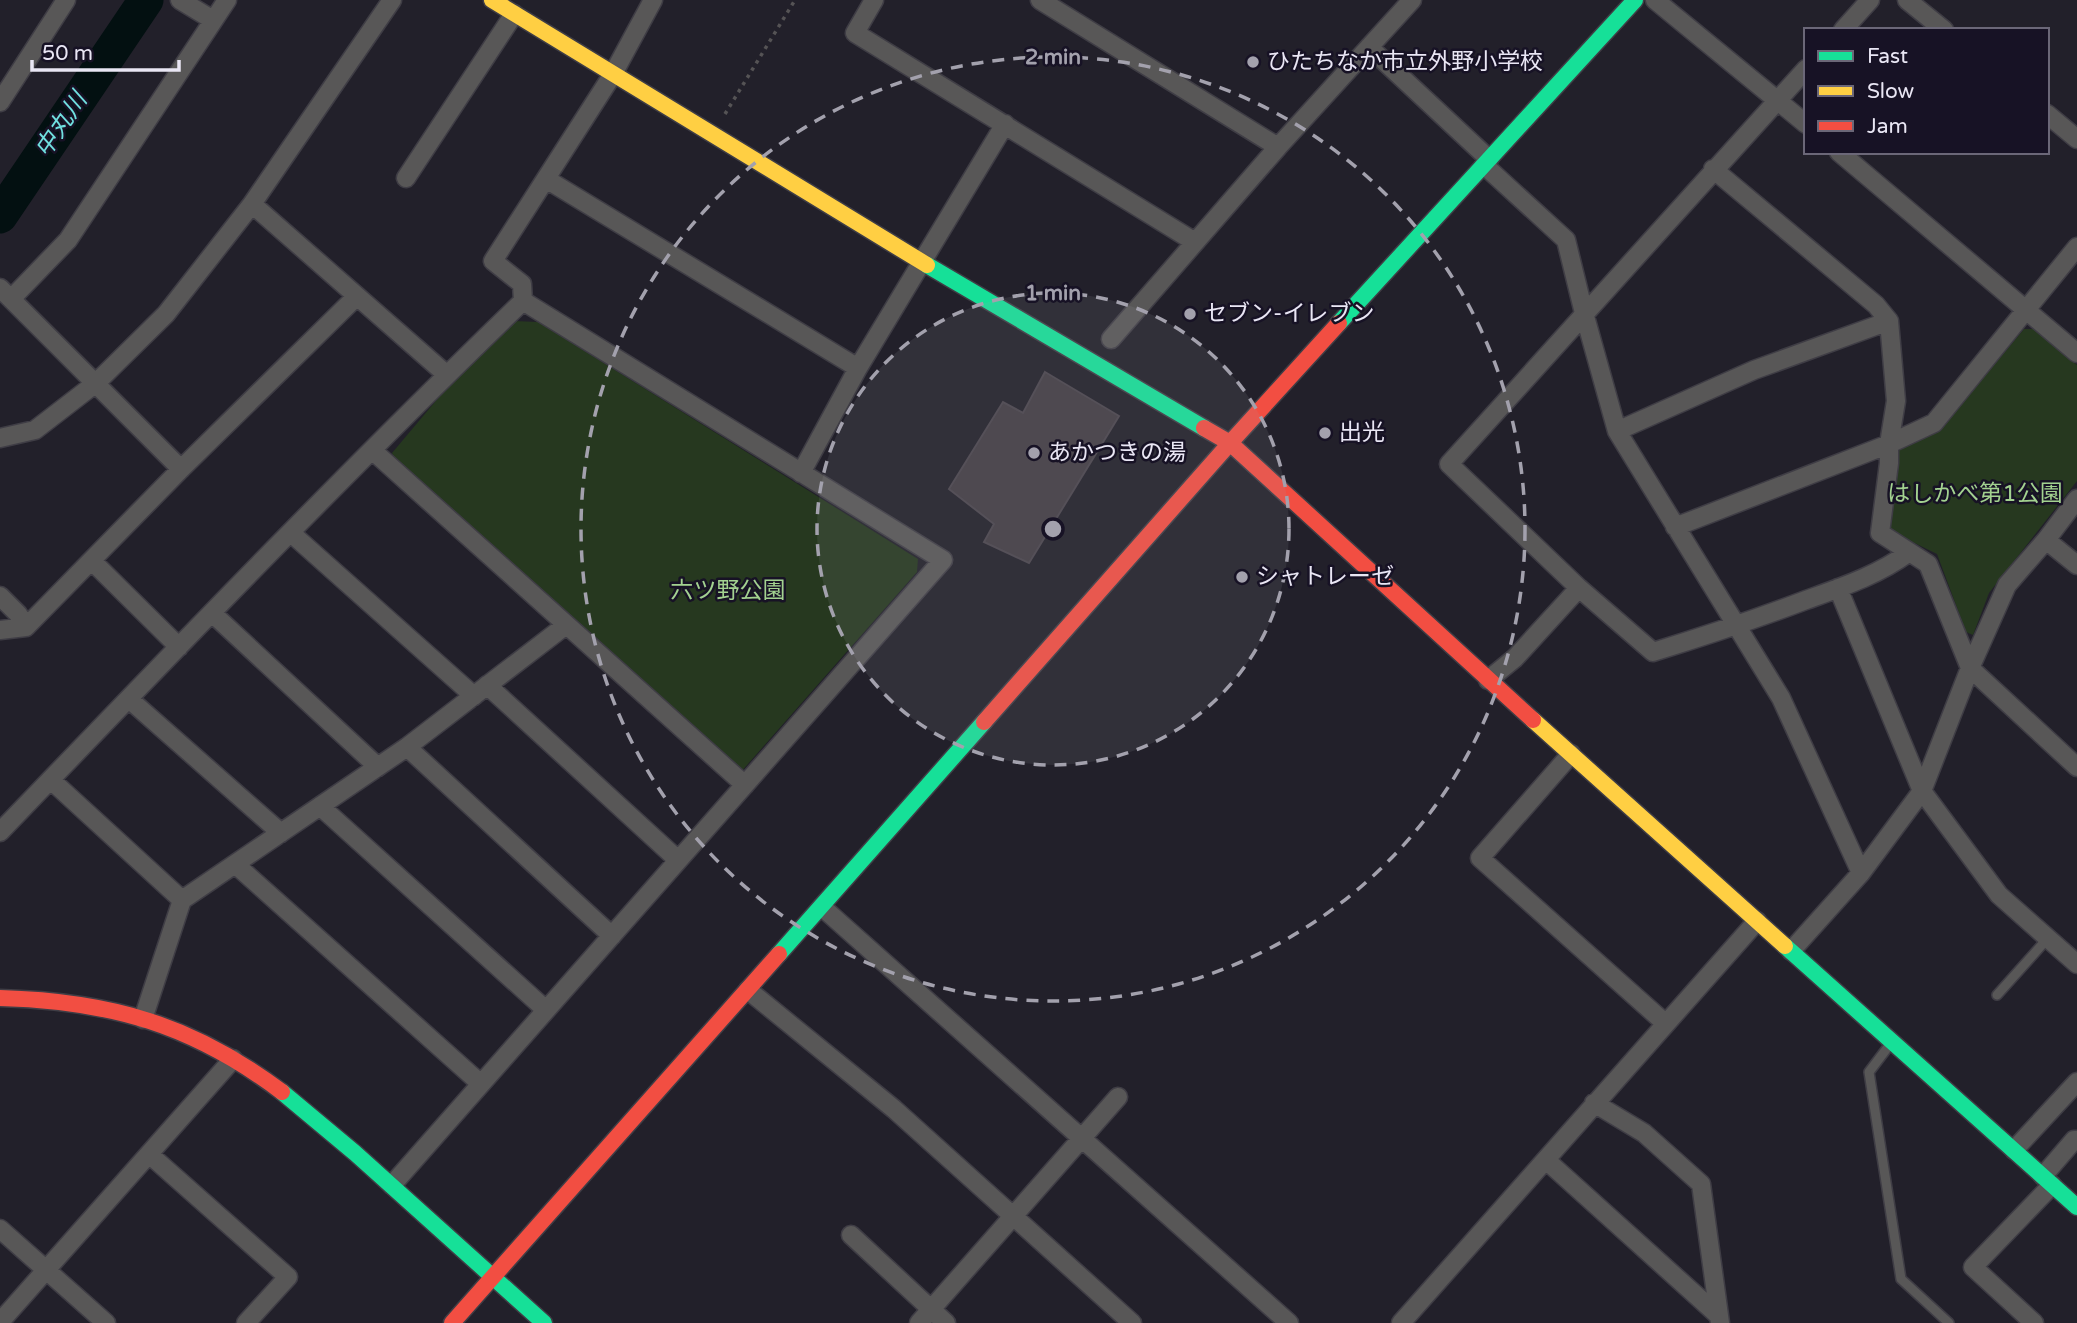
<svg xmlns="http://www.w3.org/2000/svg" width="2077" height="1323" font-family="'Varela Round','Noto Sans JP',sans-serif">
<rect width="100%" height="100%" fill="#22202a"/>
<path fill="#26381f" d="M 514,321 L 538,322 L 918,559 L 917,572 L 740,773 L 398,470 L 392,453 L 450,384 Z
M 2024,329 L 2034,329 L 2077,365 L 2077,481 L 1989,593 L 1973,635 L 1966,632 L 1937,554 L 1888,530 L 1898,451 L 1907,443 L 1938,432 Z"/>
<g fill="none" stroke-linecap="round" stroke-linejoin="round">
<path stroke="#031011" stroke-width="35" d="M 0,216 L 146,0"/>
</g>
<path fill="#423d44" stroke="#4a454d" stroke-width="2" d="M 1045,372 L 1119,416 L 1029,563 L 984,542 L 994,524 L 949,489 L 1003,402 L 1023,413 Z"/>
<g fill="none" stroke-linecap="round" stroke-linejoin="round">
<defs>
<path id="lane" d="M 1997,995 L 2048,938
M 1891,1043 L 1869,1072 L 1901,1279 L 1949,1323"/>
<path id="street" d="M 180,0 L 213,20
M 874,0 L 855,33 L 1195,242
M 1040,0 L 1278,147
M 1655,0 L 1806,124
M 1907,0 L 1944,30
M 1843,30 L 1870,0
M 1369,47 L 1489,159
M 0,102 L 66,0
M 2047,114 L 2077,139
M 1839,152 L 2077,353
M 1484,165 L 1566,240 L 1584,313 L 1617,431 L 1781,698 L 1861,873
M 1713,169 L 1876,305 L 1889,321 L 1896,401 L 1889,444 L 1889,463 L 1880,533 L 1928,564 L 1970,668 L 2077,767
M 406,178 L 514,14
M 546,179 L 858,368
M 252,204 L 447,375
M 0,288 L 181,469
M 11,299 L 68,240 L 227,0
M 523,301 L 522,284 L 493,261 L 613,74 L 653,0
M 1111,339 L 1278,147 L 1412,0
M 1617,431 L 1754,370 L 1889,321
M 0,438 L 35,430 L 96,383 L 166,314 L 252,204 L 392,0
M 372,450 L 745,785
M 801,473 L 858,368 L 1005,124
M 1675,527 L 1889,444 L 1934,423 L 2077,247
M 291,533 L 474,696
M 2046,540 L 2077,565
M 92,561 L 179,647
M 1579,588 L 1449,464 L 1806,69
M 1838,588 L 1922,791 L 1999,895 L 2077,964
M 0,596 L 18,614 L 26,627
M 212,613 L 378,767
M 0,630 L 26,627 L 181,469 L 356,297
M 1488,680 L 1515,658 L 1579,588 L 1653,652 C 1705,636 1756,619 1806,600 C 1842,587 1878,575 1908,553
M 487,685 L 678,860
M 129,699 L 281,833
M 407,747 L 612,936
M 1571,754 L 1480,858 L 1665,1023
M 51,780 L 182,900
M 320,806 L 546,1010
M 0,832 C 172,653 344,474 523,301
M 235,864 L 481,1084
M 822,907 L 1289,1323
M 1791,951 L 1861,873 L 1922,791 L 1970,668 L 2007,585 L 2046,540 L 2077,499
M 748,990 L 894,1109 L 1132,1323
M 143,1019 L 182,900 L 407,747 L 566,625
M 1594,1103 L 1644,1133 L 1701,1184 L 1720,1323
M 2014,1150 L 2077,1082
M 149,1154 L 288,1277 L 246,1323
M 1546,1160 L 1719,1316
M 2043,1176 L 2074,1140 L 2077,1140
M 392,1185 L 943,560 L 523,301
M 0,1229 L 106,1323
M 851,1235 L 946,1323
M 0,1322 L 233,1059
M 919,1323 L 1118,1097
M 1401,1323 L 1757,921
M 2034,1323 L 1973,1267 L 2052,1185"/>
<path id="fast" d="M 927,265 L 1204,428
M 1339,323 L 1635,0
M 1785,946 L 2077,1207
M 779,954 L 984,722
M 282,1092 L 355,1153 L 544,1323"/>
<path id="slow" d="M 492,0 L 927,265
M 1533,720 L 1785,946"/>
<path id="jam" d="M 1204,428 L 1230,443 L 1533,720
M 984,722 L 1230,443 L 1339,323
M 0,998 C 111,1001 193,1025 282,1092
M 452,1323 L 779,954"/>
</defs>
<use href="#lane" stroke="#3f3d45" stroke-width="12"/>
<use href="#street" stroke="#3f3d45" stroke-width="21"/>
<use href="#fast" stroke="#3f3d45" stroke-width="19"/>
<use href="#slow" stroke="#3f3d45" stroke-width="19"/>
<use href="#jam" stroke="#3f3d45" stroke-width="19"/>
<path stroke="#555355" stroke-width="3.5" stroke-dasharray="3.5 5" stroke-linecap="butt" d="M 725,114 L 795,0"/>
<use href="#lane" stroke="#585757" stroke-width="9"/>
<use href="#street" stroke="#585757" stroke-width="18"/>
<use href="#fast" stroke="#16e098" stroke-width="16"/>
<use href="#slow" stroke="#ffcf43" stroke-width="16"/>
<use href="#jam" stroke="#f24e42" stroke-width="16"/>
</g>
<circle cx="1053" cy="529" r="236" fill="#a3a1ad" fill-opacity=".12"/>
<g fill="none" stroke="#a3a1ad" stroke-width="3.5" stroke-dasharray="12 9">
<circle cx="1053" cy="529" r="236"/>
<circle cx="1053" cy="529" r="472"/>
</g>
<g fill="#a3a1ad" stroke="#171225" stroke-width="2.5">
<circle cx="1253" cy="62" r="7"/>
<circle cx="1190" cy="314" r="7"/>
<circle cx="1325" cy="433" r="7"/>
<circle cx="1034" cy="453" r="7"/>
<circle cx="1242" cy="577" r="7"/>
</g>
<g text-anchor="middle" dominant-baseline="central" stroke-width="5" stroke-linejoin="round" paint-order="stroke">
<g font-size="23" fill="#e9e6f4" stroke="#171225" text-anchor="start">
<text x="1267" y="62">ひたちなか市立外野小学校</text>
<text x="1204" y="314">セブン-イレブン</text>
<text x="1339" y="433">出光</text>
<text x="1048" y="453">あかつきの湯</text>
<text x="1256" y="577">シャトレーゼ</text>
</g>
<g font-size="23" fill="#a3d290" stroke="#171225">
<text x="1975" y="494">はしかべ第1公園</text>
<text x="728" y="591">六ツ野公園</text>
</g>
<g font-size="24" font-style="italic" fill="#70e0e0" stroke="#171225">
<text transform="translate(61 125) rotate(-56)">中丸川</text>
</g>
</g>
<circle cx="1053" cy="529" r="10" fill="#a3a1ad" stroke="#171225" stroke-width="3.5"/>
<g font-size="21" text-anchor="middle" font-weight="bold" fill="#a3a1ad" stroke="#171225" stroke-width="5" stroke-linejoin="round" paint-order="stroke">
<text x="1053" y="64">2 min</text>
<text x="1053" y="300">1 min</text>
</g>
<rect x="1804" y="28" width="245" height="126" fill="#171225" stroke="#6b6778" stroke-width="2"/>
<rect x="1818" y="51" width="35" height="10" fill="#16e098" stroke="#6b6778" stroke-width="2"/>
<text x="1867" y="63" font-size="21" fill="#e9e6f4">Fast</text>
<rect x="1818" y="86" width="35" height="10" fill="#ffcf43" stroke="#6b6778" stroke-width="2"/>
<text x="1867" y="98" font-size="21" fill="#e9e6f4">Slow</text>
<rect x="1818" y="121" width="35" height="10" fill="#f24e42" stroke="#6b6778" stroke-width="2"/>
<text x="1867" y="133" font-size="21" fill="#e9e6f4">Jam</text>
<path d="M32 60v10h147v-10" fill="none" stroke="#e9e6f4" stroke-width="3.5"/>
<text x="42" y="60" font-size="21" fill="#e9e6f4" stroke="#171225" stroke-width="5" paint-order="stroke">50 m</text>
</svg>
